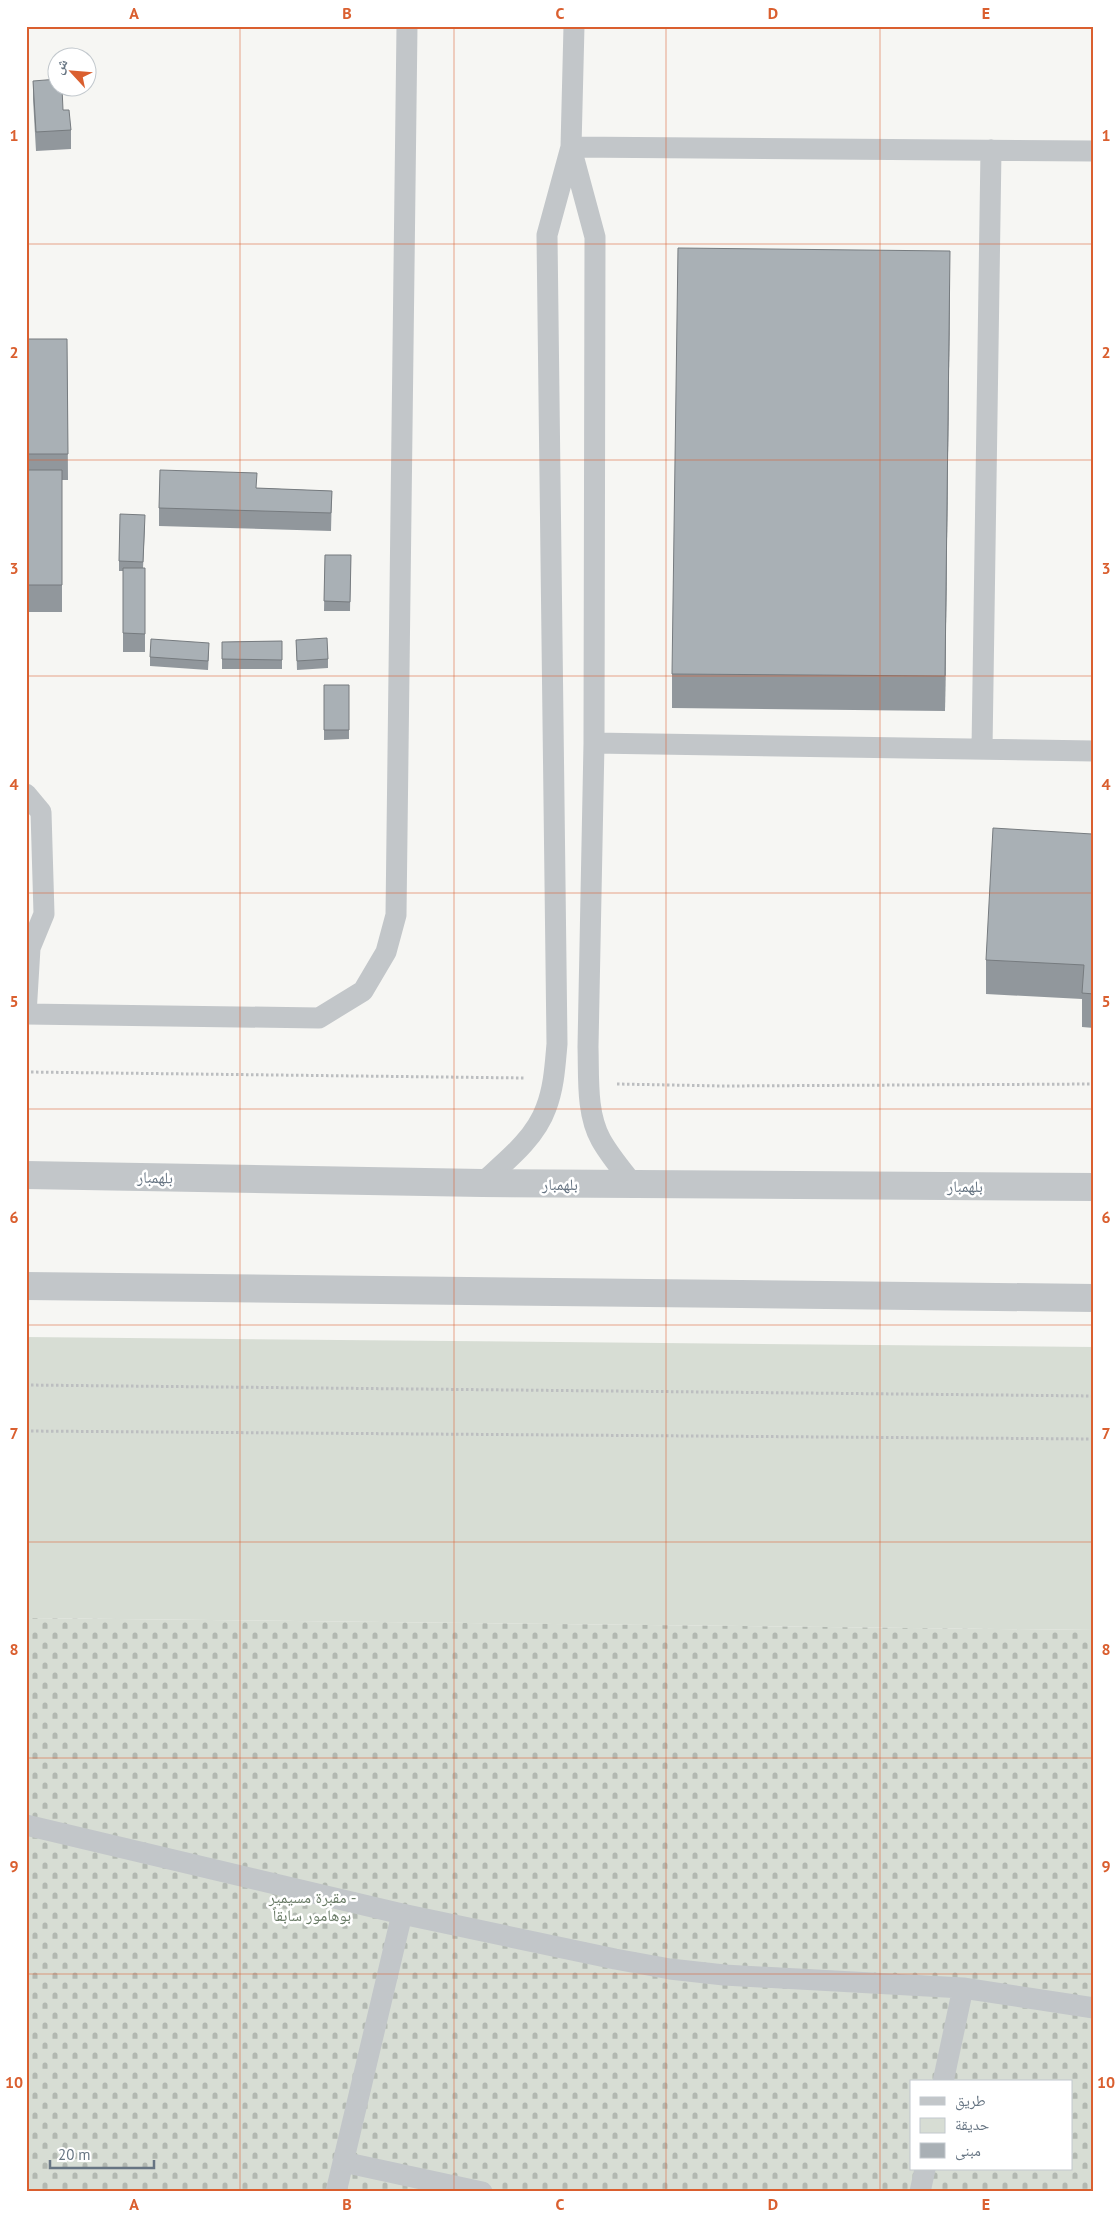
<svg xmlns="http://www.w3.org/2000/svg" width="1120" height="2218" font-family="'PT Sans','Noto Naskh Arabic',sans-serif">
<defs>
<pattern id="cemetery-stones" width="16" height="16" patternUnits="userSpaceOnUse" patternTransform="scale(1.25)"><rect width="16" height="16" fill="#d7ddd4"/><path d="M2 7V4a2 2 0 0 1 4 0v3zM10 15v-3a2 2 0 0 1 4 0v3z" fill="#b2b8b1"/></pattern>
</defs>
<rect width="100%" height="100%" fill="#f6f6f3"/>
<path fill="#d7ddd4" d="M 26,1337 L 1094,1347 L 1094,1630 L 26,1618 Z"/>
<path fill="url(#cemetery-stones)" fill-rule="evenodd" d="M 26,1618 L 1094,1630 L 1094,2192 L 26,2192 ZM 911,2082 L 1071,2082 L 1071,2169 L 911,2169 Z"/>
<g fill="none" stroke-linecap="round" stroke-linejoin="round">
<path stroke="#bcbec0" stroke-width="3" stroke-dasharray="2.5 2.5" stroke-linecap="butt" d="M 26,1072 L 524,1078
M 617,1084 L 723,1086 L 1094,1084
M 26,1385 L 1094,1396
M 26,1431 L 1094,1439"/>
<path stroke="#c2c6c9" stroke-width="21" d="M 571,147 L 1094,151
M 571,148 L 595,237 L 594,743 L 588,1047 C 589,1077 586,1113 601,1140 C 610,1156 622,1170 633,1184
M 594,743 L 1094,751
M 982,749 L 991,150
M 26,794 L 41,812 L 44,914 L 30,948 L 26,948
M 26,1014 L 319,1018 L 363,991 L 386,952 L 396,915 L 407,26
M 26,1014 L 30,948
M 482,1183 C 505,1162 535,1139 546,1108 C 554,1087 555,1066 557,1044 L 547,235 L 571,147 L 574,26
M 26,1825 L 402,1914
M 943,2082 L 963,1988
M 343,2162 L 482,2192
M 336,2192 L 402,1914 L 615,1959 L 670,1969 L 724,1975 L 963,1988 L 1094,2008
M 920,2192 L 925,2169"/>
<path stroke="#c2c6c9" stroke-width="28" d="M 26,1175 L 482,1183 L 1094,1187
M 26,1286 L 1094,1298"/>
</g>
<path fill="#91979c" d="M 33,81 L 63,110 L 71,130 L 71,149 L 36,151 L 33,99 Z
M 950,285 L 945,711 L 672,708 L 672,674 Z
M 26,339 L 67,339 L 68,480 L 62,480 L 62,612 L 26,612 Z
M 257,488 L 332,491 L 331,531 L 159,526 L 159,508 Z
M 145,525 L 143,568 L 145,568 L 145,652 L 123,652 L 123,571 L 119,571 L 119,561 Z
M 325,555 L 351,555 L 350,611 L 324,611 Z
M 296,640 L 328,659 L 328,668 L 297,670 Z
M 282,641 L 282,669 L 222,669 L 222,642 Z
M 209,652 L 208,670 L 150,666 L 150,657 Z
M 324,685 L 349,685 L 349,739 L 324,740 Z
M 1094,828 L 1094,1028 L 1082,1027 L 1082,999 L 986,994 L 986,960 L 1092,834 Z"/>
<path fill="#767b7f" d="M 950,251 L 950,285 L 945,711 L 945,676 Z"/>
<path fill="#a9b0b5" stroke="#767b7f" d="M 58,79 L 58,88 L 62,88 L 63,110 L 69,110 L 71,130 L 36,132 L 33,81 Z
M 678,248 L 950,251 L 945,676 L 672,674 Z
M 26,339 L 67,339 L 68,454 L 26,454 Z
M 26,470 L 62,470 L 62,585 L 26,585 Z
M 160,470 L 257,473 L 256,488 L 332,491 L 331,513 L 159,508 Z
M 120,514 L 145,515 L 143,562 L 119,561 Z
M 325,555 L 351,555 L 350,602 L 324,601 Z
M 123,568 L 145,568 L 145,634 L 123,633 Z
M 327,638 L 328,659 L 297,661 L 296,640 Z
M 151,639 L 209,643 L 208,661 L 150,657 Z
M 282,641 L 282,660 L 222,659 L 222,642 Z
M 324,685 L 349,685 L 349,730 L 324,730 Z
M 993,828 L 1092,834 L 1092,828 L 1094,828 L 1094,994 L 1082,993 L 1084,965 L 986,960 Z"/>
<path fill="none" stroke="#da5f2f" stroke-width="1" stroke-opacity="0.55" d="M 240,26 L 240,2192M 454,26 L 454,2192M 666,26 L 666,2192M 880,26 L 880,2192M 26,244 L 1094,244M 26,460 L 1094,460M 26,676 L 1094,676M 26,893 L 1094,893M 26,1109 L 1094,1109M 26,1325 L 1094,1325M 26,1542 L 1094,1542M 26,1758 L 1094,1758M 26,1974 L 1094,1974"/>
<g text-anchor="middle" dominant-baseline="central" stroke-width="5" stroke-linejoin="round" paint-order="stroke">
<g font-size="16" fill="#677583" stroke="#fff">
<text transform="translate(155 1177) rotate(1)">بلهمبار</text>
<text x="560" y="1184">بلهمبار</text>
<text x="965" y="1186">بلهمبار</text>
</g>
<g font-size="16" fill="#687a65" stroke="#fff">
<text x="312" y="1897">مقبرة مسيمير -<tspan x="312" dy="18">بوهامور سابقاً</tspan></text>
</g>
</g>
<rect width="1120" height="2218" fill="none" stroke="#ffffff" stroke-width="55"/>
<rect x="910" y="2080" width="162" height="90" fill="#ffffff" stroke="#c2c8cd"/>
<rect x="920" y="2097" width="25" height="8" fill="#c2c6c9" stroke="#c2c8cd"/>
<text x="955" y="2106" font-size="15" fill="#677583">طريق</text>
<rect x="920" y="2118" width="25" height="15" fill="#d7ddd4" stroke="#c2c8cd"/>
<text x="955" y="2130" font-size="15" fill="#677583">حديقة</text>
<rect x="920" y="2143" width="25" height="15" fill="#a9b0b5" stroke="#c2c8cd"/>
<text x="955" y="2156" font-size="15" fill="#677583">مبنى</text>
<g transform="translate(72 72) rotate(296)"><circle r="24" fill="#ffffff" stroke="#c2c8cd"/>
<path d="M0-4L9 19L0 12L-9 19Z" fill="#da5f2f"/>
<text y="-8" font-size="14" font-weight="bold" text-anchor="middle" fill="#677583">ش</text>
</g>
<path d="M50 2160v8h104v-8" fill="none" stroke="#677583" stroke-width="2.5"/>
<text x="58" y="2160" font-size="15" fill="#677583" stroke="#ffffff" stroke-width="4" paint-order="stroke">20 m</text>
<rect x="28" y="28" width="1064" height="2162" fill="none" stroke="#da5f2f" stroke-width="2"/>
<g font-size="16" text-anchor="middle" font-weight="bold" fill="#da5f2f">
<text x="134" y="19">A</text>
<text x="347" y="19">B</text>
<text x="560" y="19">C</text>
<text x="773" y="19">D</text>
<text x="986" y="19">E</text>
<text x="14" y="141">1</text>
<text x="1106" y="141">1</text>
<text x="14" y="358">2</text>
<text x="1106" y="358">2</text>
<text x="14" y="574">3</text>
<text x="1106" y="574">3</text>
<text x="14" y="790">4</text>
<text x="1106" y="790">4</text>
<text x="14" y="1007">5</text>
<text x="1106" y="1007">5</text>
<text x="14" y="1223">6</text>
<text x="1106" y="1223">6</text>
<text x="14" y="1439">7</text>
<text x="1106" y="1439">7</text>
<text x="14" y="1655">8</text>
<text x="1106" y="1655">8</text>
<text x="14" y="1872">9</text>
<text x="1106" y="1872">9</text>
<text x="14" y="2088">10</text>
<text x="1106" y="2088">10</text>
<text x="134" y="2210">A</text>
<text x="347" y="2210">B</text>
<text x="560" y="2210">C</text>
<text x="773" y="2210">D</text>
<text x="986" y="2210">E</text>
</g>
</svg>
